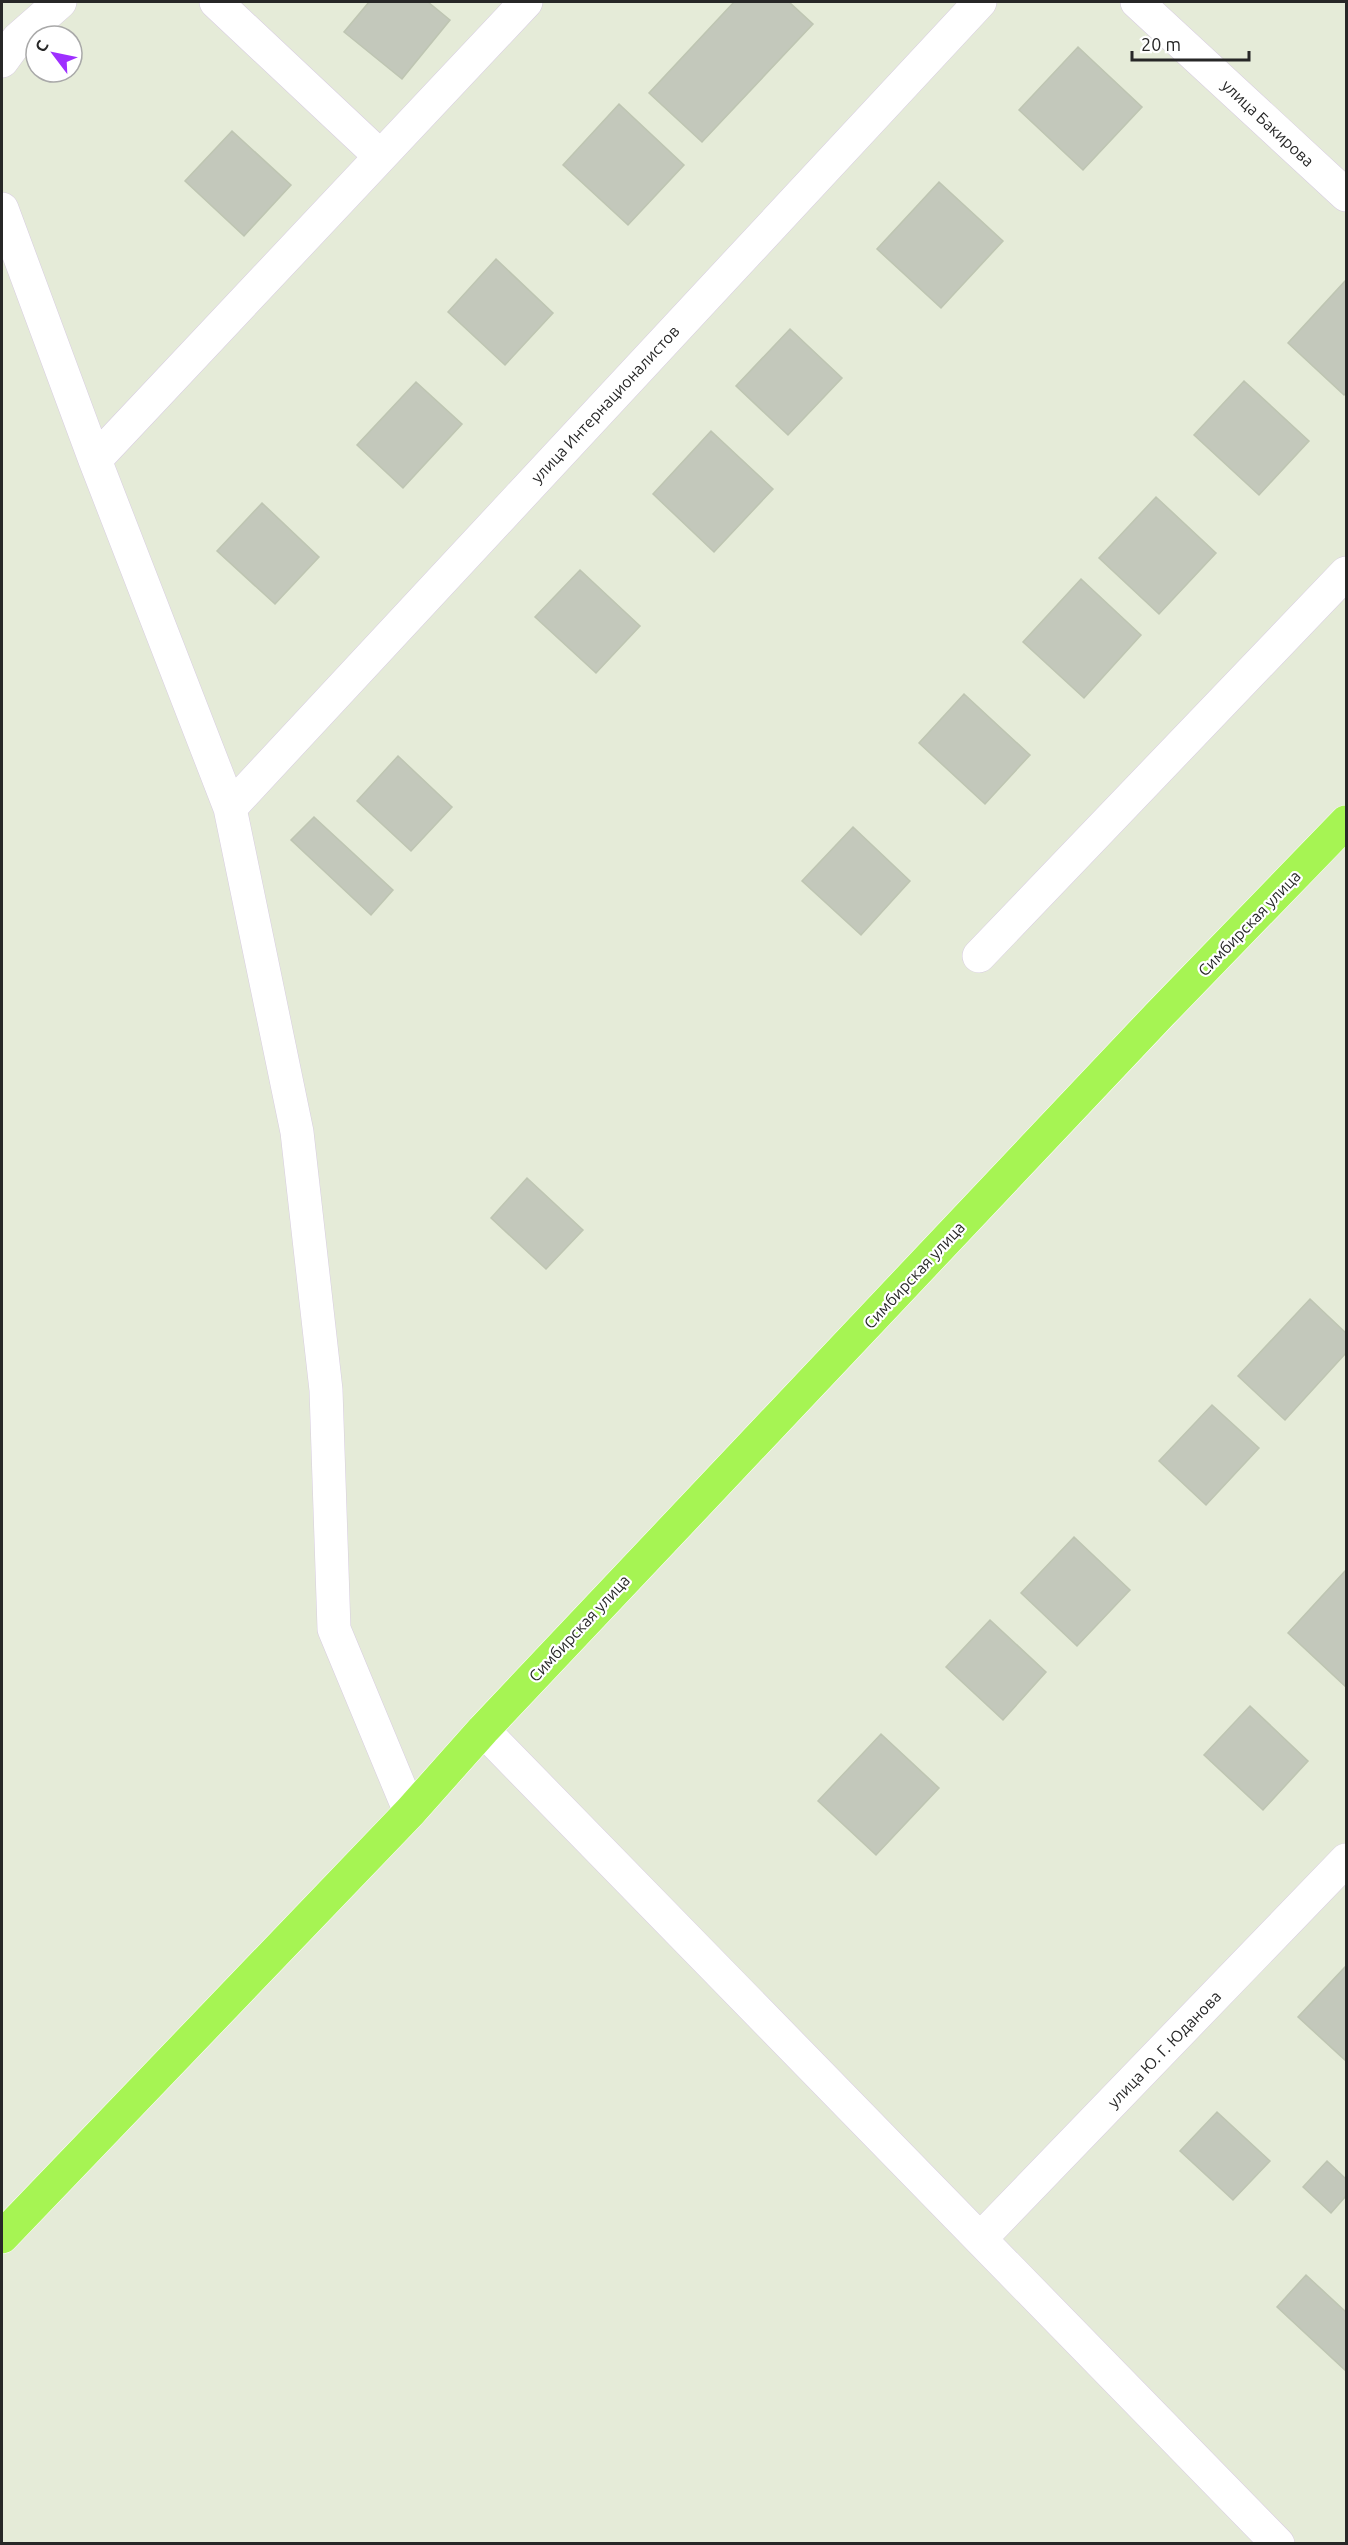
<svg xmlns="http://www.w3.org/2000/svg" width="1348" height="2545" font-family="Ubuntu,sans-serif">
<rect width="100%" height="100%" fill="#e5ebd8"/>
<path fill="#c3c8bb" stroke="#bec5b2" stroke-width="1.5" d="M 369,2 L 428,2 L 450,20 L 402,79 L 344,32 Z
M 734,2 L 789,2 L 813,24 L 702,142 L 649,93 Z
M 1078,47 L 1142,107 L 1083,170 L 1019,110 Z
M 619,104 L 684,165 L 628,225 L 563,165 Z
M 232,131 L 291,185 L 244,236 L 185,181 Z
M 939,182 L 1003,241 L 941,308 L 877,249 Z
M 496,259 L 553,313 L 505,365 L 448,312 Z
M 1346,280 L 1346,393 L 1344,395 L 1288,343 Z
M 790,329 L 842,378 L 788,435 L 736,386 Z
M 1244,381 L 1309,441 L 1259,495 L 1194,435 Z
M 416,382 L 462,424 L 403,488 L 357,445 Z
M 711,431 L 773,489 L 714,552 L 653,494 Z
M 1156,497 L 1216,553 L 1159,614 L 1099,558 Z
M 262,503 L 319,557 L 275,604 L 217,551 Z
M 580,570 L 640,626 L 596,673 L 535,617 Z
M 1081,579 L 1141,635 L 1084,698 L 1023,642 Z
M 964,694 L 1030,755 L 985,804 L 919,743 Z
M 398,756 L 452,807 L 411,851 L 357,801 Z
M 314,817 L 393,890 L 371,915 L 291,840 Z
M 853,827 L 910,881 L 861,935 L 802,881 Z
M 527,1178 L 583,1230 L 546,1269 L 491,1218 Z
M 1310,1299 L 1346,1333 L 1346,1353 L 1285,1420 L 1238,1376 Z
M 1212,1405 L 1259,1448 L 1206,1505 L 1159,1461 Z
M 1074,1537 L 1130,1590 L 1077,1646 L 1021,1593 Z
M 1346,1570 L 1346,1687 L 1288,1633 Z
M 990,1620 L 1046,1672 L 1003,1720 L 946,1667 Z
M 1250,1706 L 1308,1761 L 1263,1810 L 1204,1755 Z
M 881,1734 L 939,1788 L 876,1855 L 818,1801 Z
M 1346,1966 L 1346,2061 L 1298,2017 Z
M 1217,2112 L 1270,2161 L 1233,2200 L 1180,2151 Z
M 1327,2161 L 1346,2179 L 1346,2196 L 1331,2213 L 1303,2187 Z
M 1306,2275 L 1346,2312 L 1346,2371 L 1277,2307 Z"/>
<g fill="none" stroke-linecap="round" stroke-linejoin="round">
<defs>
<path id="minor" d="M 216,2 L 380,156
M 1137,2 L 1346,195
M 2,61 L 18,39 L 60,2
M 2,209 L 95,460 L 230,808 L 297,1132 L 326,1390 L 334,1629 L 410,1812
M 95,460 L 526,2
M 230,808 L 980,2
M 979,956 L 1346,573
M 483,1730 L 1278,2544
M 981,2238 L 1346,1860"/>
<path id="major" d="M 2,2237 L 410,1812 L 483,1730 L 1161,1013 L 1346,822"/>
</defs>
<use href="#minor" stroke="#d8cde1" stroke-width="34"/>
<use href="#major" stroke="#fff" stroke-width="34"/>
<use href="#minor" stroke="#fff" stroke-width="33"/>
<use href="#major" stroke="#a6f453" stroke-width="33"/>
</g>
<g text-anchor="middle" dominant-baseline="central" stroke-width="4.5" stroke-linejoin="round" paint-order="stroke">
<g font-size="16" fill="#272727" stroke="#fff">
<text transform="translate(1268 123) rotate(43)">улица Бакирова</text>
<text transform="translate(605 404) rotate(-47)">улица Интернационалистов</text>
<text transform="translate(1249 923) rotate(-46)">Симбирская улица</text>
<text transform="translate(914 1275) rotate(-47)">Симбирская улица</text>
<text transform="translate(579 1628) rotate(-47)">Симбирская улица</text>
<text transform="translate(1164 2049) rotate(-46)">улица Ю. Г. Юданова</text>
</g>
</g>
<rect width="1348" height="2545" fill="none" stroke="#272727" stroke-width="6"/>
<g transform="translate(54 54) rotate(302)"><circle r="28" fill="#ffffff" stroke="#a9a9a9" stroke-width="1.5"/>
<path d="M0-4.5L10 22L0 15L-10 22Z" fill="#9e30ff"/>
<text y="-9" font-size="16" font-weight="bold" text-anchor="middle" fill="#272727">С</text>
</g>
<path d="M1132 51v9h117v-9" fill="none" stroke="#272727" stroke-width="3"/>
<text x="1141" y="51" font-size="18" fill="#272727" stroke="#ffffff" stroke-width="4.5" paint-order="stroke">20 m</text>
</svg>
